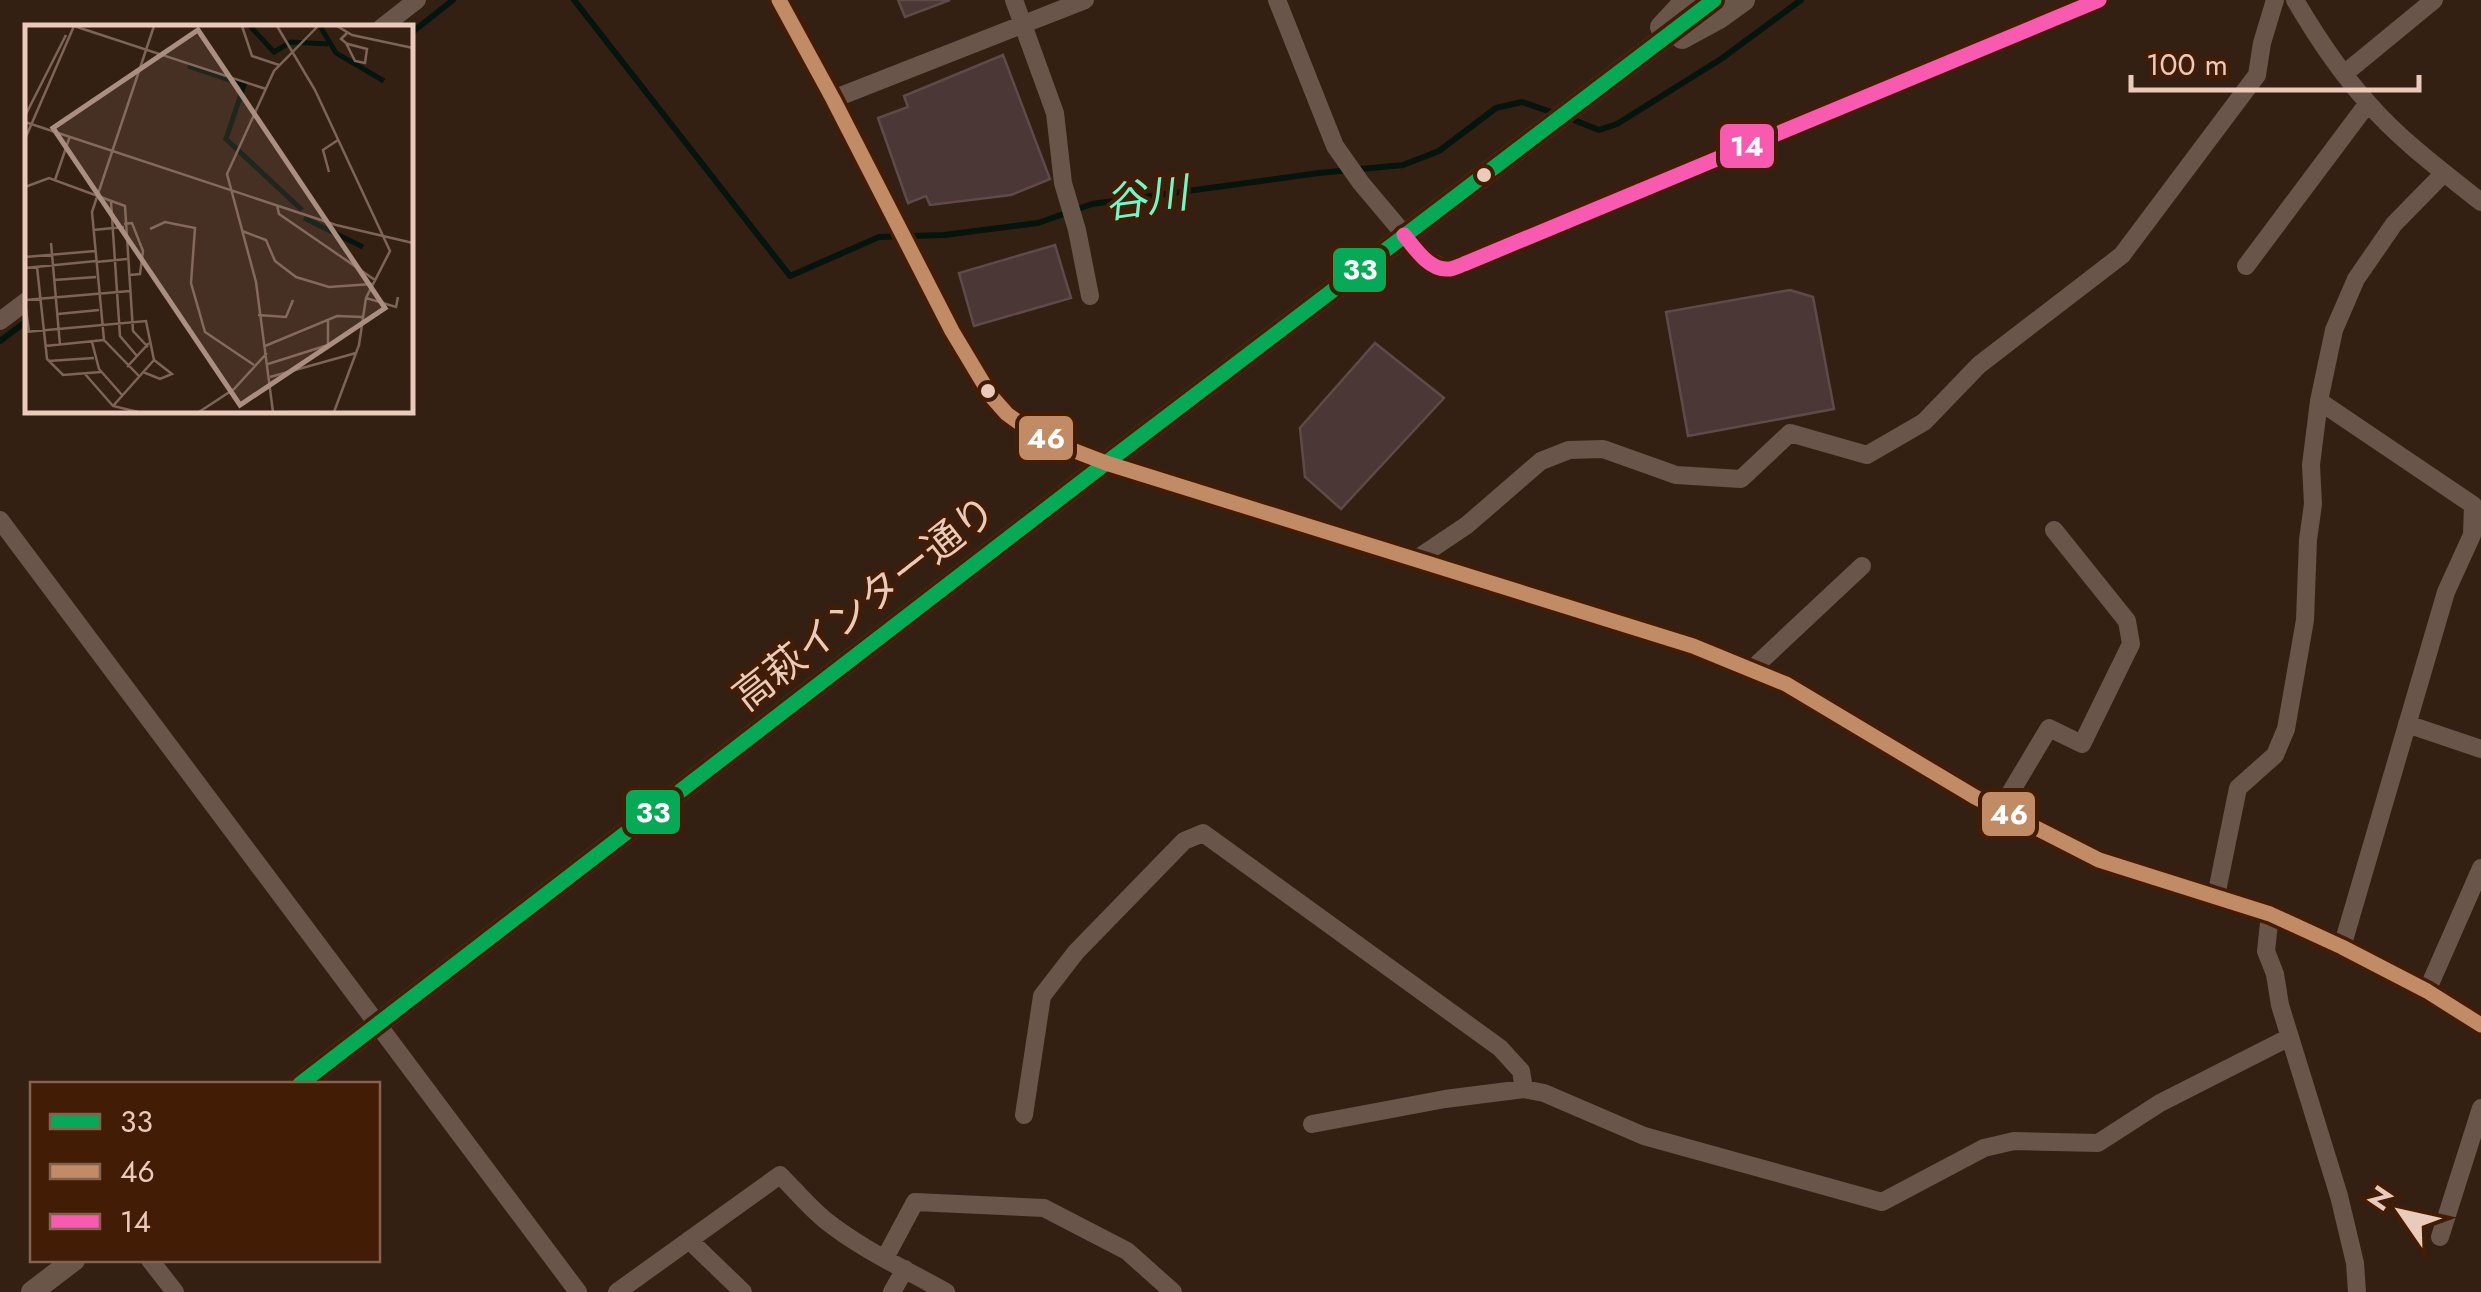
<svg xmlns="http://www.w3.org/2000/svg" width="2481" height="1292" font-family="Jost,'Noto Sans JP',sans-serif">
<rect width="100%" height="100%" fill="#342013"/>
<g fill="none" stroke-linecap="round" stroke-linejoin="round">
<path stroke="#06140e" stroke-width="6" d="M 574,0 L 790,276 L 879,237 L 944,235 L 1038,223 L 1092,204 L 1319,173 L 1403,165 L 1439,151 L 1496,108 L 1522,102 L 1554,113
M 410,34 L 453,0
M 1571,119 L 1599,130 L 1617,124 L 1721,59 L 1801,0
M 0,341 L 28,320"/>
</g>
<path fill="#4a3736" stroke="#5e4a49" stroke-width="2.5" d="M 898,0 L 950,0 L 905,17 Z
M 1003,55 L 1050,179 L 1011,195 L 930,205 L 926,196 L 908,203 L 878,118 L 908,107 L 904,96 Z
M 1055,245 L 1071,298 L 974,326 L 959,273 Z
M 1790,290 L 1813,297 L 1834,409 L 1688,436 L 1666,312 Z
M 1375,343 L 1444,398 L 1341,509 L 1305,477 L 1300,428 Z"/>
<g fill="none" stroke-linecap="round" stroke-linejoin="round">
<path stroke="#69554a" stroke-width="18" d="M 779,0 L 833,99 L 952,331 L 991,396 L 1007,414 L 1028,429 L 1062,446 L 1106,463 L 1693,646 L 1786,684 L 1975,797 L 2099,860 L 2270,914 L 2342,947 L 2427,991 L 2481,1025
M 1014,0 L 1055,113 L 1063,183 L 1077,230 L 1090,296
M 1277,0 L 1335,146 L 1361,183 L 1425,259 L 1446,269 L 1464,264 L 2099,0
M 2295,0 C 2316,36 2340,72 2368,103 C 2401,141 2442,171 2481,202
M 381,28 L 417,0
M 2344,74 L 2434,0
M 833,99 L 1085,0
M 2246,266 L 2368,103
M 0,321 L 28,300
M 2319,401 L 2473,505 L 2472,535 L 2446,592 L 2342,947
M 0,520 L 578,1292
M 1415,560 L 1467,525 L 1541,461 L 1569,450 L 1603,449 L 1676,475 L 1741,479 L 1790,433 L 1867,455 L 1924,422 L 1979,365 L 2122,255 L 2257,75 L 2262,43 L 2275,0
M 1751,670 L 1862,566
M 2407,724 L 2481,749
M 2000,810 L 2049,728 L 2082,744 L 2131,644 L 2127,621 L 2054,530
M 2216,896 L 2238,788 L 2275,755 L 2286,729 L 2305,620 L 2308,540 L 2313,504 L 2311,465 L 2319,401 L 2334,330 L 2356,279 L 2394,224 L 2444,173
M 2270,914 L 2266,951 L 2275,974 L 2280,1005 L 2339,1196 L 2355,1263 L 2357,1292
M 2427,991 L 2481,868
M 1024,1115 L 1042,996 L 1076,952 L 1184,841 L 1203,833 L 1500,1048 L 1521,1071 L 1524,1089
M 1312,1124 L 1445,1099 L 1524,1089 L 1544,1093 L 1644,1136 L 1882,1202 L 1984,1148 L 2014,1141 L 2098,1143 L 2160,1103 L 2290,1037
M 2440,1237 L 2481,1108
M 689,1240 L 743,1292
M 885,1258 L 915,1202 L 1044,1208 L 1127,1251 L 1173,1292
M 150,1260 L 175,1292
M 617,1292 L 780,1175 C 795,1190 809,1207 825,1220 C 861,1249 905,1269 946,1292
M 892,1292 L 905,1269"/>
<path stroke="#6a5549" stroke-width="22" d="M 1661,27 L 1686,0
M 1682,38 L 1719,18 L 1744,0
M 300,1084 L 1106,463 L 1714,0
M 32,1292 L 74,1260"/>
<defs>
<path id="bus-1" d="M 300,1084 L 1106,463 L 1714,0"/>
<path id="bus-2" d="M 779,0 L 833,99 L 952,331 L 991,396 L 1007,414 L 1028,429 L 1062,446 L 1106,463 L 1693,646 L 1786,684 L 1975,797 L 2099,860 L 2270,914 L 2342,947 L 2427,991 L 2481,1025"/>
<path id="bus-3" d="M 1404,235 C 1414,247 1428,269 1446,269 C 1452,270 1458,266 1464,264 L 2099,0"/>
</defs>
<use href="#bus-1" stroke="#421c05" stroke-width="22"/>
<use href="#bus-2" stroke="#421c05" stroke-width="22"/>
<use href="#bus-3" stroke="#421c05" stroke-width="22"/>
<use href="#bus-1" stroke="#06aa56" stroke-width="15"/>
<use href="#bus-2" stroke="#c18c65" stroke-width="15"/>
<use href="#bus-3" stroke="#f75aaf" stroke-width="15"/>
</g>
<g fill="#eacaba" stroke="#421c05" stroke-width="4">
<circle cx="1484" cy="175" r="9"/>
<circle cx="988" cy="391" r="9"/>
</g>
<g text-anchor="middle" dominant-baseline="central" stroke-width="8" stroke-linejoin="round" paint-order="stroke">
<g font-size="40" fill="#eacaba" stroke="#421c05">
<text transform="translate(864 603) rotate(-38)">高萩インター通り</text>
</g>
<g font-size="42" font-style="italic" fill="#6dfacb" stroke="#421c05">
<text transform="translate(1146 198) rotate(-8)">谷川</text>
</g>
</g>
<g transform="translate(25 25)">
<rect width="388" height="388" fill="#342013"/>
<path fill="none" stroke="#06140e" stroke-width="5" d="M 225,1 L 249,27 L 266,17 L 303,19M 295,1 L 311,28 L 359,56M 163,41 L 219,60 L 201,114 L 277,185M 279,193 L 338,222"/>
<path fill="none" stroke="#7d6456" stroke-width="2.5" d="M 49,1 L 241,64M 217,1 L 227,31 L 254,40M 252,1 L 290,65 L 365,226 L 341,273 L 334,320 L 309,387M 312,1 L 327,10 L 388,23M 321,18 L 330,36 L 340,38 L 342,24 L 323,19 L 321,18 L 316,14 L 322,8M 0,91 L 41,10M 0,97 L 311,200 L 388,218M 0,114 L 49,1M 304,147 L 298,125 L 313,115M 30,155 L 45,111M 0,162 L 24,153 L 100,181 L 108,306 L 123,322M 86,177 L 95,311 L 112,331M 252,180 L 254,189 L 350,255M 99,199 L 107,198 L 118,226 L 115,249 L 104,250M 125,204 L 140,197 L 170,203 L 166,258 L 180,307 L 229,340M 68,205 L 99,202M 217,206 L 241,215 L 250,236 L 271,252 L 304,262 L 347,259M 26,218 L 35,320M 0,232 L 70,226M 71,237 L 102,234M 12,242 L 22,334 L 38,350 L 76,347M 0,243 L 71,236M 29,255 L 71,252M 341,273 L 371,282 L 373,272M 0,275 L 105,266M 0,277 L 4,307M 33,289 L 74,285M 233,290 L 261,292 L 268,275M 0,307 L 121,296 L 129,335 L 147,349 L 135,354 L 118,347M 67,317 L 74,344 L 97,370M 20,321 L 79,315M 240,321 L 312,291 L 338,292M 23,336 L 69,333M 243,339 L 303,320 L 303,296M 102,342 L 124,318M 60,349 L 88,381 L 113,387M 114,351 L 79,315 L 67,187 L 129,1M 245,352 L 331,328M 88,381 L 129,335M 174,387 L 209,364 L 242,328M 248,387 L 231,257 L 202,149 L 249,46 L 293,1M 262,387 L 295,387"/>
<path fill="#aa8e80" fill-opacity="0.15" stroke="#aa8e80" stroke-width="5" d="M 173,5 L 360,283 L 215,380 L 28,103 Z"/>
<rect width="388" height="388" fill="none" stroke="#eacaba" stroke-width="5"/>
</g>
<g stroke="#421c05" stroke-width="4">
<rect x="1718" y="122" width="58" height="48" rx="10" fill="#f75aaf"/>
<rect x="1331" y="246" width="57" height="48" rx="10" fill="#06aa56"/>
<rect x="1017" y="414" width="58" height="48" rx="10" fill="#c18c65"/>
<rect x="624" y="788" width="58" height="48" rx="10" fill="#06aa56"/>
<rect x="1980" y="790" width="57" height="48" rx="10" fill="#c18c65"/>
</g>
<g font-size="28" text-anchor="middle" font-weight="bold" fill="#fff">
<text x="1747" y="156">14</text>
<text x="1360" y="279">33</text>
<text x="1046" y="448">46</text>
<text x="653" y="822">33</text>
<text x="2009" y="824">46</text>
</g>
<rect x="30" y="1082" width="350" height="180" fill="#421c05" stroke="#85624d" stroke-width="2.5"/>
<rect x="50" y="1114" width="50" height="15" fill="#06aa56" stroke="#85624d" stroke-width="2.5"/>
<text x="120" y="1132" font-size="30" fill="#eacaba">33</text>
<rect x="50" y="1164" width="50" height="15" fill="#c18c65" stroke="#85624d" stroke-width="2.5"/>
<text x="120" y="1182" font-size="30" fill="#eacaba">46</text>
<rect x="50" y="1214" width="50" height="15" fill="#f75aaf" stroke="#85624d" stroke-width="2.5"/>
<text x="120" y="1232" font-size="30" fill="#eacaba">14</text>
<g transform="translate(2401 1212) rotate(304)" stroke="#421c05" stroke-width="8" paint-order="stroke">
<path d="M0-8L18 38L0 25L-18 38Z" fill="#eacaba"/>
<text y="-15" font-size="28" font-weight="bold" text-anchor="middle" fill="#eacaba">N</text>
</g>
<path d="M2131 75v15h288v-15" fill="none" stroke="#eacaba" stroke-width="5"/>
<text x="2146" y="75" font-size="30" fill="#eacaba" stroke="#421c05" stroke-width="8" paint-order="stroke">100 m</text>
</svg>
